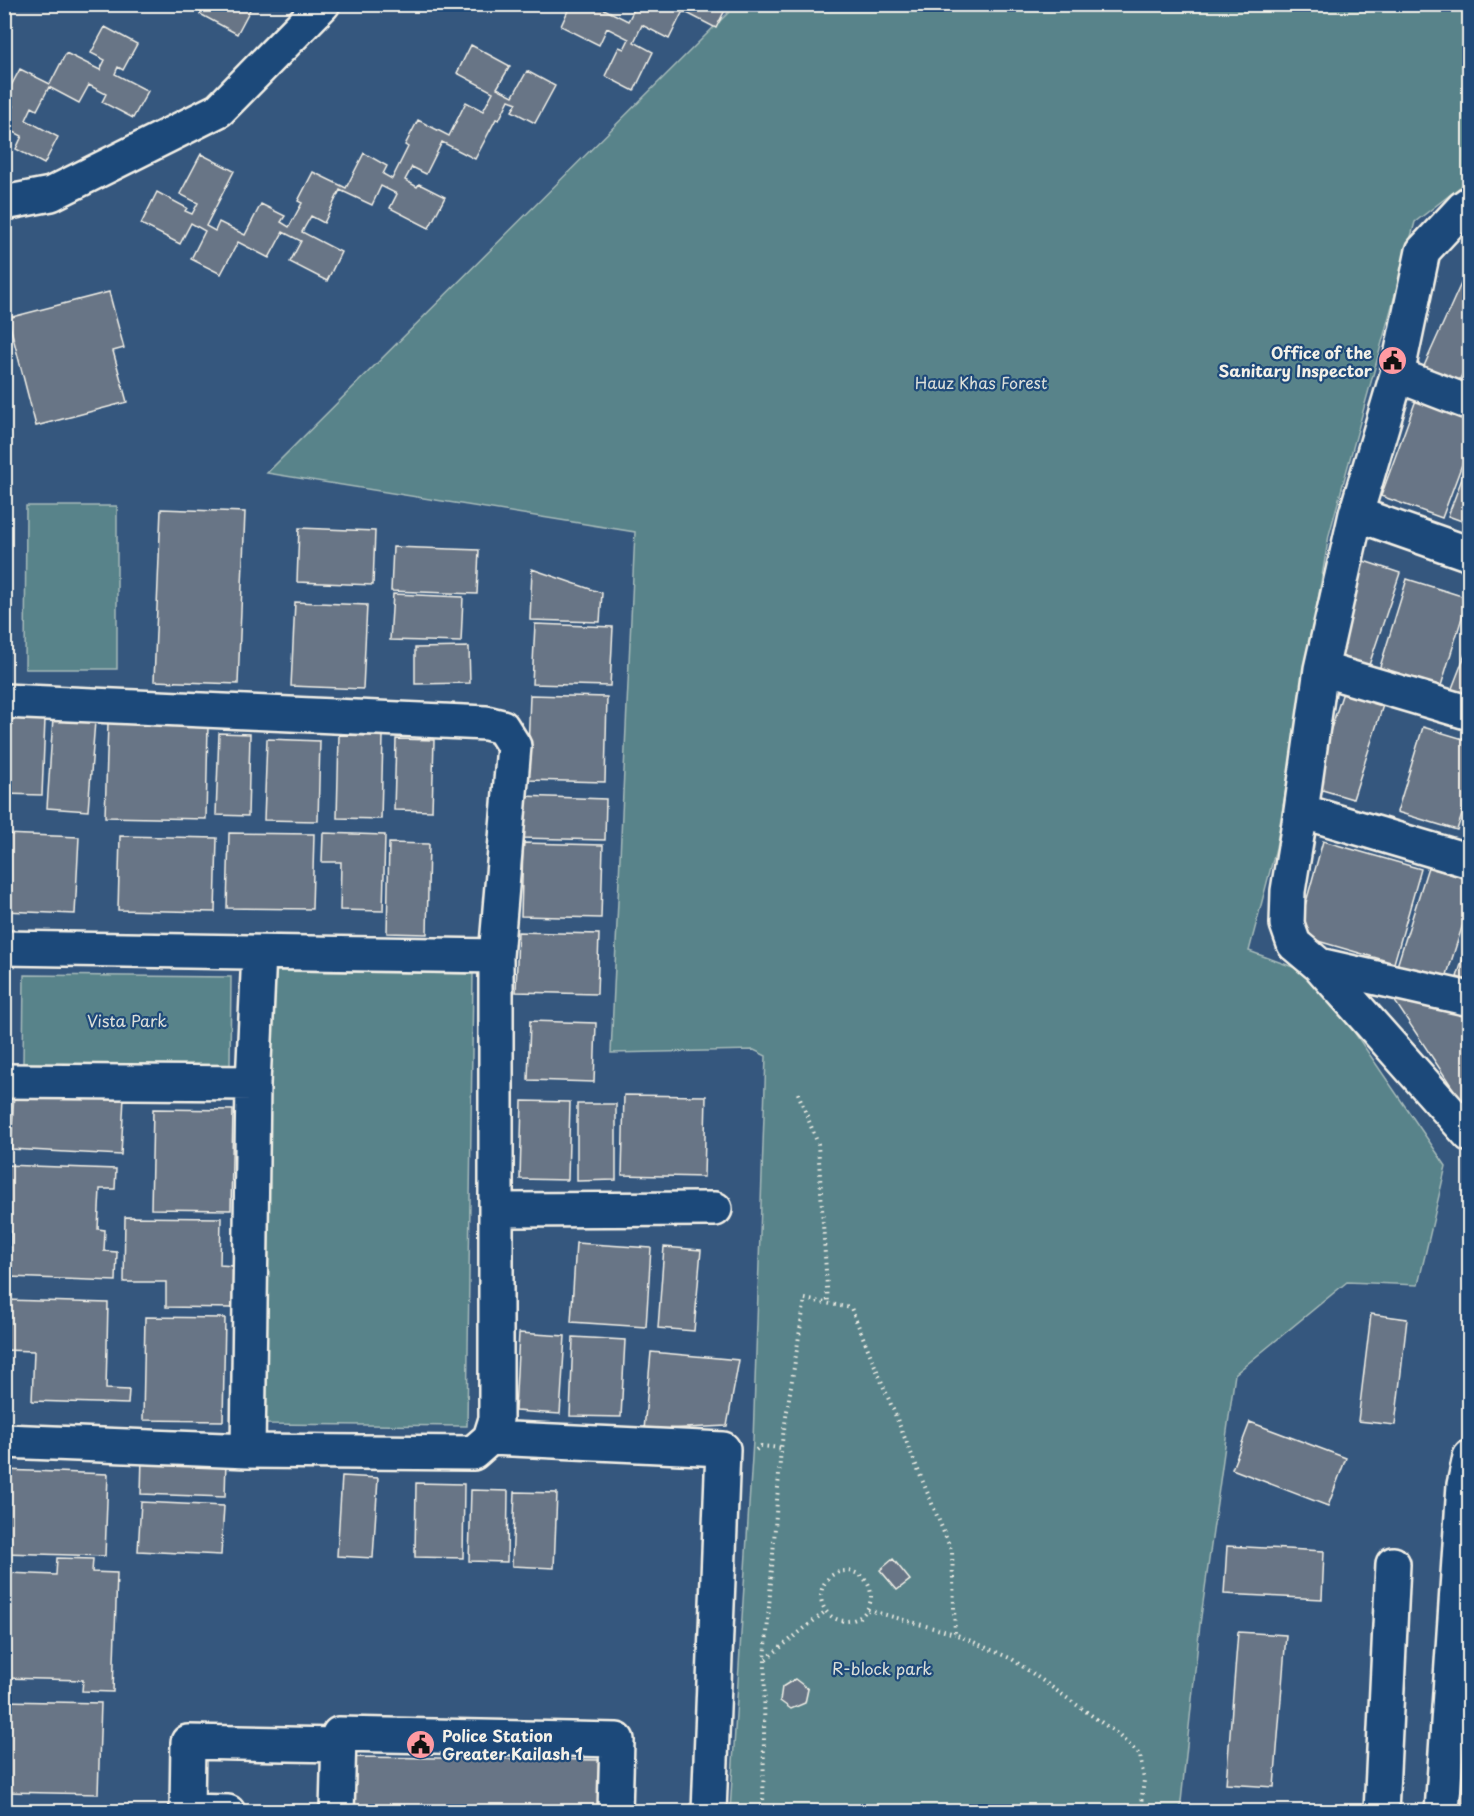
<svg xmlns="http://www.w3.org/2000/svg" width="1474" height="1816" font-family="'Playpen Sans',sans-serif">
<rect width="100%" height="100%" fill="#35577e"/>
<filter id="ink" filterUnits="userSpaceOnUse"><feTurbulence type="fractalNoise" baseFrequency=".0167" numOctaves="2"/><feDisplacementMap in="SourceGraphic" scale="12" xChannelSelector="R" yChannelSelector="G"/><feConvolveMatrix kernelMatrix="1 2 1 2 8 2 1 2 1" color-interpolation-filters="sRGB"/></filter>
<g filter="url(#ink)">
<path fill="#58838a" stroke="#a6bab9" stroke-width="1.5" d="M 736,5 L 1469,5 L 1469,180 L 1415,222 L 1329,535 L 1276,848 L 1249,951 L 1315,975 L 1446,1166 L 1418,1285 L 1347,1282 L 1235,1374 L 1200,1624 L 1180,1811 L 730,1811 L 753,1441 L 766,1056 L 754,1050 L 611,1053 L 635,532 L 267,473 Z
M 26,506 L 117,506 L 117,669 L 25,669 Z
M 272,971 L 473,974 L 467,1426 L 266,1424 Z
M 24,975 L 231,977 L 230,1065 L 23,1064 Z"/>
<path fill="#677586" stroke="#f4f1e8" stroke-width="1.5" d="M 206,4 L 253,4 L 237,34 L 200,14 Z
M 571,4 L 594,4 L 628,21 L 637,4 L 728,4 L 716,28 L 683,11 L 669,39 L 642,25 L 634,42 L 653,52 L 634,91 L 605,76 L 619,47 L 624,49 L 629,39 L 607,28 L 599,45 L 561,26 Z
M 105,27 L 137,44 L 123,70 L 118,67 L 115,74 L 148,91 L 133,118 L 102,102 L 106,94 L 89,85 L 79,103 L 49,87 L 37,110 L 32,107 L 26,120 L 58,137 L 44,164 L 16,149 L 22,136 L 4,127 L 4,111 L 9,113 L 13,106 L 4,102 L 4,99 L 20,69 L 50,84 L 66,53 L 100,70 L 105,60 L 91,53 Z
M 471,45 L 510,66 L 497,88 L 513,96 L 527,71 L 555,86 L 535,123 L 512,111 L 517,103 L 509,100 L 499,120 L 496,119 L 475,159 L 442,142 L 426,174 L 412,167 L 405,180 L 417,187 L 419,184 L 445,197 L 429,228 L 390,208 L 397,194 L 381,186 L 372,205 L 340,190 L 324,223 L 311,216 L 302,232 L 341,252 L 327,281 L 290,262 L 301,241 L 283,232 L 269,258 L 238,242 L 221,274 L 191,259 L 205,231 L 191,223 L 180,244 L 141,224 L 157,192 L 187,208 L 185,211 L 192,214 L 198,203 L 180,194 L 201,154 L 234,171 L 206,226 L 215,231 L 219,222 L 245,235 L 261,204 L 285,216 L 281,222 L 289,227 L 302,203 L 298,201 L 313,172 L 346,188 L 364,153 L 387,166 L 383,174 L 392,179 L 408,147 L 405,145 L 418,120 L 449,136 L 466,102 L 483,111 L 493,92 L 457,73 Z
M 1468,268 L 1470,359 L 1459,381 L 1424,366 Z
M 109,292 L 124,348 L 113,351 L 127,402 L 36,426 L 8,318 Z
M 1470,370 L 1470,385 L 1464,383 Z
M 1416,400 L 1470,420 L 1470,443 L 1442,518 L 1381,496 Z
M 1470,457 L 1470,524 L 1448,516 Z
M 161,509 L 245,512 L 238,684 L 154,681 Z
M 299,528 L 375,531 L 373,585 L 297,582 Z
M 393,547 L 479,550 L 477,594 L 391,591 Z
M 1361,560 L 1400,573 L 1366,674 L 1328,661 Z
M 532,569 L 602,593 L 600,622 L 530,620 Z
M 1407,579 L 1468,598 L 1440,689 L 1379,670 Z
M 393,594 L 463,597 L 461,642 L 390,640 Z
M 295,602 L 367,605 L 363,689 L 291,686 Z
M 535,624 L 613,627 L 610,686 L 532,684 Z
M 1470,642 L 1470,704 L 1449,696 Z
M 469,647 L 470,683 L 415,684 L 415,648 Z
M 1344,689 L 1384,702 L 1353,799 L 1312,787 Z
M 530,695 L 607,697 L 605,782 L 527,780 Z
M 6,717 L 45,719 L 42,795 L 4,794 Z
M 53,718 L 95,721 L 88,811 L 47,808 Z
M 108,723 L 208,725 L 206,819 L 105,817 Z
M 1423,727 L 1470,741 L 1470,790 L 1457,830 L 1397,812 Z
M 219,733 L 250,734 L 248,816 L 216,815 Z
M 339,735 L 383,736 L 381,819 L 337,818 Z
M 267,739 L 320,741 L 318,821 L 264,820 Z
M 396,739 L 434,740 L 432,811 L 394,810 Z
M 522,796 L 606,799 L 605,840 L 521,838 Z
M 1470,820 L 1470,841 L 1463,840 Z
M 229,833 L 314,834 L 312,909 L 227,908 Z
M 323,833 L 385,835 L 383,911 L 340,910 L 341,862 L 322,862 Z
M 4,834 L 79,837 L 75,914 L 4,911 Z
M 120,836 L 217,838 L 215,912 L 118,910 Z
M 1323,841 L 1421,869 L 1394,963 L 1297,935 Z
M 389,843 L 429,844 L 427,934 L 387,933 Z
M 523,843 L 603,845 L 601,918 L 521,916 Z
M 1428,867 L 1470,880 L 1470,902 L 1445,981 L 1397,966 Z
M 518,932 L 599,934 L 597,994 L 516,992 Z
M 1470,936 L 1470,981 L 1457,977 Z
M 1392,997 L 1470,1014 L 1470,1114 Z
M 530,1021 L 596,1023 L 594,1082 L 528,1080 Z
M 14,1091 L 124,1097 L 121,1155 L 11,1149 Z
M 624,1095 L 706,1096 L 704,1177 L 622,1175 Z
M 522,1101 L 570,1102 L 568,1180 L 520,1179 Z
M 577,1104 L 616,1104 L 616,1180 L 577,1181 Z
M 153,1109 L 233,1110 L 231,1210 L 151,1209 Z
M 4,1165 L 116,1169 L 115,1189 L 100,1189 L 98,1229 L 105,1230 L 104,1251 L 117,1252 L 116,1281 L 9,1277 L 11,1231 L 4,1231 Z
M 125,1217 L 221,1218 L 220,1265 L 234,1266 L 233,1308 L 166,1307 L 166,1282 L 124,1282 Z
M 576,1243 L 651,1248 L 646,1327 L 571,1322 Z
M 664,1247 L 701,1250 L 694,1331 L 658,1328 Z
M 6,1300 L 108,1303 L 106,1389 L 129,1390 L 128,1404 L 32,1401 L 34,1351 L 4,1350 Z
M 1371,1314 L 1407,1319 L 1395,1425 L 1358,1421 Z
M 145,1317 L 225,1318 L 223,1421 L 143,1420 Z
M 519,1333 L 565,1336 L 560,1414 L 515,1411 Z
M 573,1337 L 625,1340 L 621,1417 L 570,1416 Z
M 651,1352 L 739,1360 L 727,1426 L 644,1430 Z
M 1250,1422 L 1346,1458 L 1328,1506 L 1232,1469 Z
M 142,1456 L 226,1459 L 225,1497 L 141,1494 Z
M 4,1470 L 108,1474 L 105,1556 L 4,1553 Z
M 342,1476 L 378,1478 L 373,1558 L 337,1556 Z
M 416,1483 L 464,1484 L 463,1558 L 415,1557 Z
M 471,1490 L 508,1491 L 507,1562 L 469,1561 Z
M 515,1492 L 557,1493 L 554,1568 L 512,1566 Z
M 141,1502 L 224,1506 L 221,1555 L 138,1551 Z
M 1227,1546 L 1324,1551 L 1322,1599 L 1224,1594 Z
M 57,1558 L 93,1559 L 92,1572 L 117,1573 L 113,1692 L 82,1691 L 83,1680 L 4,1678 L 8,1573 L 56,1575 Z
M 893,1559 L 910,1580 L 897,1590 L 880,1570 Z
M 1238,1632 L 1286,1635 L 1274,1787 L 1226,1784 Z
M 795,1679 L 808,1689 L 805,1703 L 791,1709 L 780,1701 L 782,1687 Z
M 4,1701 L 101,1703 L 98,1794 L 4,1792 Z
M 354,1757 L 601,1760 L 601,1812 L 354,1812 Z
M 1458,1761 L 1470,1761 L 1470,1809 L 1457,1809 Z"/>
<g fill="none" stroke-linecap="round" stroke-linejoin="round">
<defs>
<path id="minor" d="M 4,203 L 51,194 L 219,110 L 323,4
M 1470,203 L 1463,208 L 1423,251 L 1397,375 L 1356,514 L 1321,669 L 1301,811 L 1288,891 L 1287,924 L 1294,944 L 1319,965 L 1470,1135
M 1397,375 L 1470,403
M 1356,514 L 1470,554
M 1321,669 L 1470,713
M 4,701 L 486,723 L 502,727 L 514,746 L 496,956 L 496,1419 L 490,1438 L 473,1453 L 248,1451
M 1301,811 L 1470,861
M 4,948 L 496,956
M 1319,965 L 1470,999
M 4,1081 L 253,1083
M 496,1210 L 715,1209
M 490,1438 L 723,1449 L 709,1812
M 4,1441 L 248,1451 L 253,1083 L 259,953
M 228,1812 L 187,1811 L 188,1742 L 339,1745
M 337,1812 L 339,1734 L 617,1740 L 615,1812
M 1381,1812 L 1393,1564
M 1442,1812 L 1464,1485 L 1470,1457"/>
</defs>
<use href="#minor" stroke="#f4f1e8" stroke-width="38"/>
<path stroke="#f4f1e8" stroke-width="4" stroke-dasharray="1.5 4.5" stroke-linecap="butt" d="M 798,1093 L 818,1144 L 828,1303
M 805,1299 L 851,1308 L 952,1552 L 955,1634 L 1012,1659 L 1115,1732 L 1140,1755 L 1144,1780 L 1140,1812
M 756,1450 L 761,1446 L 781,1448
M821 1596a25 25 0 1 1 50 0a25 25 0 1 1-50 0Z
M 868,1610 L 955,1634
M 766,1659 L 826,1611
M 763,1812 L 765,1660 L 781,1448 L 805,1299"/>
<use href="#minor" stroke="#1f4a7a" stroke-width="33"/>
</g>
</g>
<defs>
<symbol id="civic-disc" viewBox="-11 -11 22 22"><circle r="9.5" fill="#ff9aa2" stroke="#1f4a7a"/><path d="M-.6-6.5H3V-4.5H.6V-3L4-1V1h2V6H-6V1h2V-1L-.6-3ZM-1.2 2.5V6h2.4V2.5Z" fill="#111"/></symbol>
</defs>
<g fill-rule="evenodd">
<use href="#civic-disc" x="1376" y="344" width="33" height="33"/>
<use href="#civic-disc" x="404" y="1728" width="33" height="33"/>
</g>
<g text-anchor="middle" dominant-baseline="central" stroke-width="4.5" stroke-linejoin="round" paint-order="stroke">
<g font-size="16" font-weight="bold" fill="#f4f1e8" stroke="#1f4a7a" text-anchor="end">
<text x="1372" y="352">Office of the<tspan x="1372" dy="18">Sanitary Inspector</tspan></text>
<text x="442" y="1735" text-anchor="start">Police Station<tspan x="442" dy="18">Greater Kailash 1</tspan></text>
</g>
<g font-size="16" fill="#dde0da" stroke="#1f4a7a">
<text x="981" y="382">Hauz Khas Forest</text>
<text x="127" y="1020">Vista Park</text>
<text x="882" y="1668">R-block park</text>
</g>
</g>
<rect width="1474" height="1816" fill="none" stroke="#1f4a7a" stroke-width="24"/>
<rect x="12" y="12" width="1450" height="1792" fill="none" stroke="#f4f1e8" stroke-width="2" filter="url(#ink)"/>
</svg>
